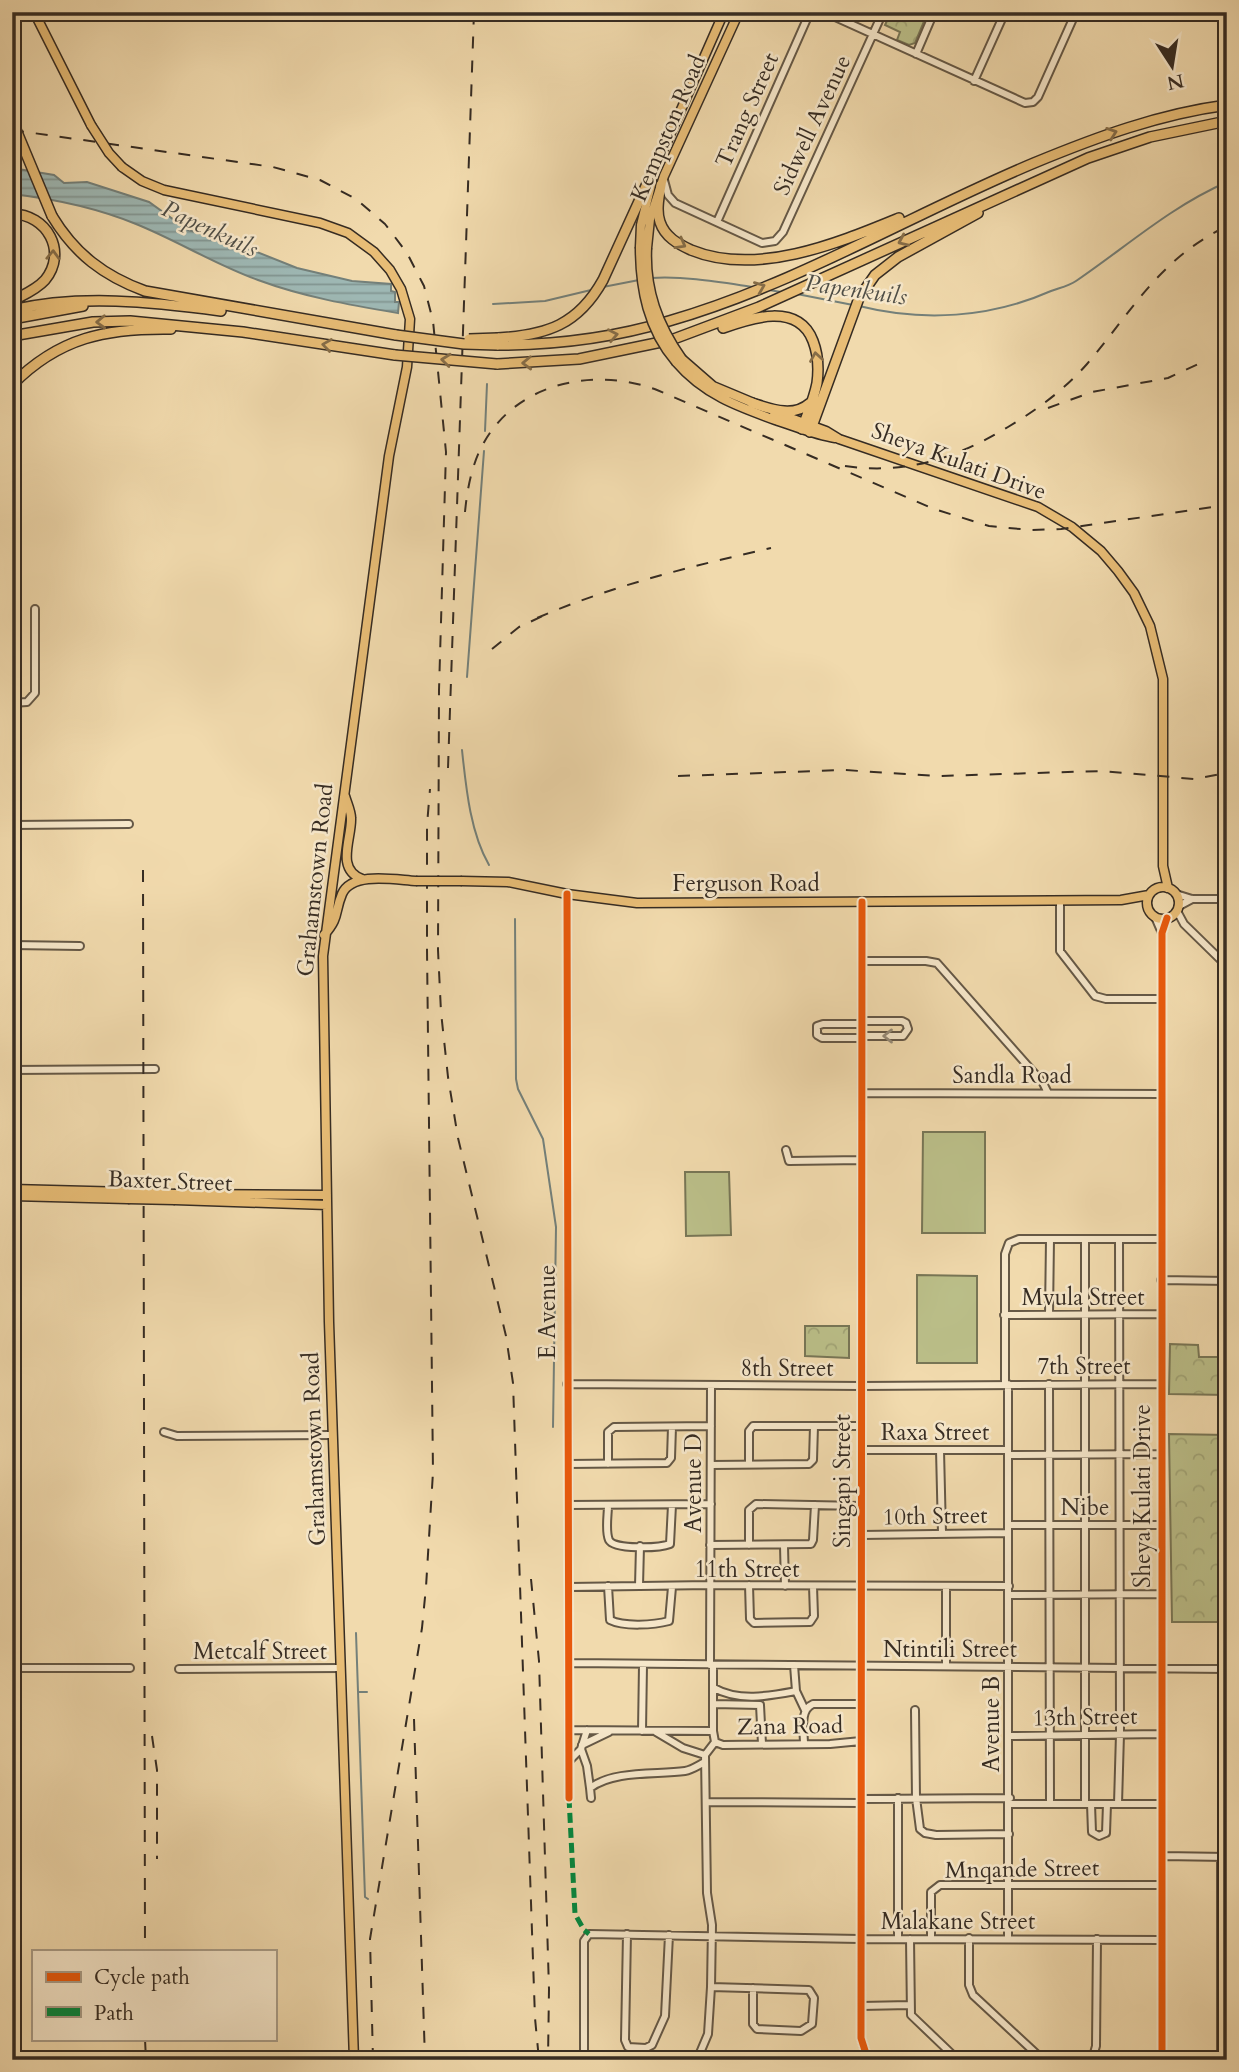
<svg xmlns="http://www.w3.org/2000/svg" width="1239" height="2072" font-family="Cardo,serif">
<defs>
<pattern id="park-crowns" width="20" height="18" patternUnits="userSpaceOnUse" patternTransform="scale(1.75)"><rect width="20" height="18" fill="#bbbf89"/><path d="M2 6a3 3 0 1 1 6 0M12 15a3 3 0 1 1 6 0" fill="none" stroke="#a1a476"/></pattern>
<pattern id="water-rules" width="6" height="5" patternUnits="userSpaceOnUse" patternTransform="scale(1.75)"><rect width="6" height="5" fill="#9eb8b4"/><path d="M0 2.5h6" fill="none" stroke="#829692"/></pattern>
</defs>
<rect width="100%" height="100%" fill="#f1daad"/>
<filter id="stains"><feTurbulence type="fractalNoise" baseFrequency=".00286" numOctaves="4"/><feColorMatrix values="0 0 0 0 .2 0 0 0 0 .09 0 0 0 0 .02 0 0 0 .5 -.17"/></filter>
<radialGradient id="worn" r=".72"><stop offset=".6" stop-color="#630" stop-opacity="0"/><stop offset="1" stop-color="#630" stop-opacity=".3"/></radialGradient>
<path fill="#bbbf89" stroke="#787656" stroke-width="2" d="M 923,1132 L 985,1132 L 985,1233 L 922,1233 Z
M 685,1172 L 729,1172 L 731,1235 L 686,1236 Z
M 917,1275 L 977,1276 L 977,1363 L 917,1363 Z"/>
<path fill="url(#park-crowns)" stroke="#787656" stroke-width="2" d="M 891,12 L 928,12 L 915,43 L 909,45 L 897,40 L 900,32 L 885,25 Z
M 805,1326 L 849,1326 L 849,1358 L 805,1356 Z
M 1170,1344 L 1198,1345 L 1199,1357 L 1227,1357 L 1227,1395 L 1169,1394 Z
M 1169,1434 L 1227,1435 L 1227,1622 L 1172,1622 Z"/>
<path fill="url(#water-rules)" stroke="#74807a" stroke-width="2" d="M 12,168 L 54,175 L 64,183 L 87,182 L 149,202 L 188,230 L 232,242 L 297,268 L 352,281 L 391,284 L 391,291 L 395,292 L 395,302 L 399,302 L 398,313 C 350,305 304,297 258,280 C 216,265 178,241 136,224 C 97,208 55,199 12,194 Z"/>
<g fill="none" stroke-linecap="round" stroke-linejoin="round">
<path stroke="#74807a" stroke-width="2" d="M 651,278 C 686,276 719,282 753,287
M 603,287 L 639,280
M 769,290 L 781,292
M 797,294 L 853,305
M 493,304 L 545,301 L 591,290
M 859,306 C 923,322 990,318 1051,291 C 1059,288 1069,286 1076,281 C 1126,247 1170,207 1227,182
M 485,431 L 487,384
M 467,677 L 484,451
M 462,750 C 466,787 470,832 489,865
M 515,919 L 516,1079 L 518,1089 L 543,1139 L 556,1227 L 553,1427
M 356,1633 L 365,1897 L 368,1899
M 358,1692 L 367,1692"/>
<defs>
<path id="minor" d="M 824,12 L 1025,103 L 1033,102 L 1038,97 L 1076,12
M 916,54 L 934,12
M 974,81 L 1005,12
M 664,180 L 668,195 L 675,203 L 762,243 L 775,241 L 783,232 L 883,12
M 717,222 L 810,12
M 12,703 L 27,702 L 35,693 L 35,609
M 12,825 L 129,824
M 567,894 L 569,1798
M 1176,894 L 1192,899 L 1227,899
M 1060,901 L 1060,951 L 1095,996 L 1106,999 L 1162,999
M 862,902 L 861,2038 L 868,2060
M 1179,906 L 1192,899
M 1177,911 L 1184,924 L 1227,966
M 1155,917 L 1162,933
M 12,945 L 80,946
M 862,961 L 926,961 L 937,963 L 1043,1083 L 1048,1093
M 862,1036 L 903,1036 L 908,1029 L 906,1023 L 902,1021 L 862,1021
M 862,1038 L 822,1038 L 817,1035 L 817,1026 L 823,1024 L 862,1024
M 12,1070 L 155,1069
M 862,1093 L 1162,1094
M 786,1150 L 789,1161 L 862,1160
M 1085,1239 L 1085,1804
M 1161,1280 L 1227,1281
M 1004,1315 L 1161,1314
M 1049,1315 L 1050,1239
M 567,1384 L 861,1386 L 1161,1384
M 1005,1384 L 1005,1254 L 1009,1243 L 1019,1239 L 1161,1239
M 1008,1384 L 1008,1939
M 1049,1384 L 1050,1804
M 164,1432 L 177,1436 L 332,1435
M 861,1450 L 1008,1450
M 940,1450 L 942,1533
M 1008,1455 L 1161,1454
M 568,1464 L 667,1463 L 671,1458 L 672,1427
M 608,1464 L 608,1432 L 614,1427 L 711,1426
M 749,1464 L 749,1431 L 753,1426 L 861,1426
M 711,1465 L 809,1464 L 813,1460 L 814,1426
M 568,1505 L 711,1504
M 608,1505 C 608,1515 605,1531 609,1540 C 614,1550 660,1548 670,1544 L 672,1505
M 1009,1525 L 1161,1525
M 861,1535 L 1008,1533
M 710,1545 L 811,1544 L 813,1540 L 815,1505
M 749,1545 L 749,1510 L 756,1504 L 861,1506
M 784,1546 L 785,1586
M 749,1585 L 750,1619 L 754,1623 L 810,1622 L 814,1616 L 813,1586
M 608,1586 L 610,1620 C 624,1627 654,1625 669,1621 L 672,1587
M 639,1586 L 640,1546
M 569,1587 L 710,1585 L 1009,1586
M 1009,1595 L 1162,1594
M 570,1663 L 1227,1669
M 710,1665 L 711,1385
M 713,1665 L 713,1731 L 715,1742
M 794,1665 L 796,1691 L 805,1710
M 946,1666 L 946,1587
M 12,1668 L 130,1668
M 179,1669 L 341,1668
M 714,1688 C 739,1702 769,1696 796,1691
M 714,1704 L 760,1705 L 762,1744
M 915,1710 L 916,1798 L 920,1829 L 925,1833 L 936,1835 L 1009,1834
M 570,1730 L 713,1731
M 642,1731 L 643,1665
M 656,1732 L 683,1748 L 705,1755
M 1009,1736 L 1161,1734
M 715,1742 L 723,1745 L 830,1744 L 861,1741
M 804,1744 C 804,1731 799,1710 813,1704 L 861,1704
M 582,1745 L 609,1732
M 581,1749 L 587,1766 L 590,1788
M 570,1760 L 581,1749 L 587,1730
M 591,1798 L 590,1788 C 614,1770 656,1775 685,1771 C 692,1770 699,1765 705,1762
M 898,1798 L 898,1939
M 861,1799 L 1010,1798
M 707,1802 L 861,1803
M 1010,1804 L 1162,1804
M 1091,1804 L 1092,1832 L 1099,1836 L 1106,1833 L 1107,1804
M 1118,1804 L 1120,1734 L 1119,1239
M 1162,1856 L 1227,1857
M 1221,1856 L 1221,2060
M 627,1934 L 625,2040 L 628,2047 L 646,2048 L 652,2045 L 665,2016 L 669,1935
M 969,1938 L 969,1985 L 973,1995 L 1043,2060
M 910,1939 L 911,2015 L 958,2060
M 931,1939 L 931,1892 L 940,1885 L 1162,1885
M 711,1987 L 809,1990 L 814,1998 L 812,2024 L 801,2031 L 757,2029 L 753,2024 L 753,1988
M 861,2006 L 910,2005
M 584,2060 L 584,1941 L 589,1934 L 860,1939 L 1162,1940
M 697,2060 L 708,2034 L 711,1987 L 712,1925 L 707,1893 L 705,1755 L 715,1742
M 1092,2060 L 1096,2046 L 1097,1939
M 1162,2060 L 1162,933 L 1167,918"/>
<path id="major" d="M 34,12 L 91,125
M 665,146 L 724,12
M 122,167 L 142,181 L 164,190 L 320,223 L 348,233 L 374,252 L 390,270 L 401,289 L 410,319 L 407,367 L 389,456 L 323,956 L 329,1322 L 354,2060
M 640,247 L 641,225 L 652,181
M 647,248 L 650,219 L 664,176 L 739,12
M 682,359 L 713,386 L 756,404
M 676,362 C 704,395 739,407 778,421 C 797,427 815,435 835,438
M 774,412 L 826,431 L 839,439 L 1038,507 L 1072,527 L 1101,551 L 1118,571 L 1134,593 L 1150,626 L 1163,679 L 1163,866 L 1168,888
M 345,796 C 347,803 351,811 351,818 C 352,838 335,869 362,879
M 462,881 L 508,882 L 567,894 L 637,903 L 1121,900 L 1149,895
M1147 903a16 16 0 1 1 32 0a16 16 0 1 1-32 0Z
M 324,935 C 340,917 334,913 342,894 C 352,871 396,880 416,881
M 12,1189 L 128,1192
M 175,1194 L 327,1195
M 12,1196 L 128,1199
M 175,1200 L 327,1205"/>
<path id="highway" d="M 661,185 C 659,197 656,211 660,222 C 665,237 678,244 691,250 C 757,277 838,243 899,218
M 12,214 C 47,214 68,252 45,280 C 36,290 23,295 12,301
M 52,216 C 75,254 104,276 145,291 L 396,335
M 12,310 C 80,294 152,302 221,311
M 12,319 L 83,306
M 723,328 C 751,318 798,302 813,341 C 818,354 819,368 817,383 C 814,399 807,414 802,429
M 12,336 L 93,322 L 130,321 L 243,332 L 395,355
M 498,338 C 547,335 578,325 603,280 L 667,140
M 497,345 C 555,345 613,338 669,321 C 797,284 912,214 1034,163 C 1097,137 1159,114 1227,105
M 497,364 L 579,359 L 671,340 L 759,307 L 1088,158 L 1150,137 L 1227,121
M 12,385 C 59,337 107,328 171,329
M 752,403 C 771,409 793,418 810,403
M 810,432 L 859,298 L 875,275 L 898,257 L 978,213"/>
</defs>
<use href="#minor" stroke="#655846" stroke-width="10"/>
<use href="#major" stroke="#362c23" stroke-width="11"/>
<use href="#highway" stroke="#362c23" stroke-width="12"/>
<use href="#minor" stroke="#f6e7ca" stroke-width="6"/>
<use href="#major" stroke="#e8bd76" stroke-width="8"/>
<use href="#highway" stroke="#e8bd76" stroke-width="9"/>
<path stroke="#362c23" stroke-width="2" stroke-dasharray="12 12" stroke-linecap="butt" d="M 12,130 L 273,167 L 320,180 L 356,199 L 385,224 L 407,253 L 424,286 L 433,321 L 446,452 L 439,690 L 438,950 L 441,1012 L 448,1077 L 458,1138 L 506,1336 L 513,1383 L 535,2018 L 539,2060
M 1048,408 L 1092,392 L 1168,378 L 1205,361
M 845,466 C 906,475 957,458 1008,427 C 1038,409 1064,390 1087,364 C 1133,310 1159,259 1227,226
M 465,512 C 467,491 471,469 480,450 C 512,383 593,366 657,390 L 934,509 L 989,526 L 1030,530 L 1061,529 L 1227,505
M 537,618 C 611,586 692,566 771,548
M 492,649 L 519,627 L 545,615
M 448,768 L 474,12
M 678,776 L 844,770 L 939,776 L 1102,771 L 1194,779 L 1227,773
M 143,870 L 145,1951
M 531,1579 L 539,1661 L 549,1989 L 548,2060
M 414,1719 L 425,2060
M 152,1736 L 157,1770 L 157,1859
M 145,2039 L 146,2060
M 373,2060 L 370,1939 L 422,1628 L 426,1587 L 433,1472 L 427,950 L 427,825 L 430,789"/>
<defs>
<path id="major-bridge" d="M 91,125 L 109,153 L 122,167
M 640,247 C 640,289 648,329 676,362
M 647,248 C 645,290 658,325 682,359
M 416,881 L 462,881
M 128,1192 L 175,1194
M 128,1199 L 175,1200"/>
<path id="highway-bridge" d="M 12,120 L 52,216
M 396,335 L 464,344 L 497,345
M 469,339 L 498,338
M 395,355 L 497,364"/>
</defs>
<use href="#major-bridge" stroke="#362c23" stroke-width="11" stroke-linecap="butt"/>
<use href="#highway-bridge" stroke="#362c23" stroke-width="12" stroke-linecap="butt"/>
<use href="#major-bridge" stroke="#e8bd76" stroke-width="8"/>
<use href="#highway-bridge" stroke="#e8bd76" stroke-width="9"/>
<path stroke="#00873e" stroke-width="5" stroke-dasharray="10 5" stroke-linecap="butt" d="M 569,1798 L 575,1914 L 584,1930 L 589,1934"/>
<defs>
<path id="cycleway" d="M 567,894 L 569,1798
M 862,902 L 861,2038 L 868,2060
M 1162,2060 L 1162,933 L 1167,918"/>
</defs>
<use href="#cycleway" stroke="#f6e7ca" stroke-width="11"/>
<use href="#cycleway" stroke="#e8590c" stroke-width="7"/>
</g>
<defs><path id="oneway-chevron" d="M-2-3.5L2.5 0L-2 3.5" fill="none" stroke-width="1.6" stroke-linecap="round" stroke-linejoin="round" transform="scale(1.75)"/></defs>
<g stroke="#866d48">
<use href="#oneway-chevron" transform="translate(1112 133) rotate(-19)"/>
<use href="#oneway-chevron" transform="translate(903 241) rotate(156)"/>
<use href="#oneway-chevron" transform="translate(681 244) rotate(29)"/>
<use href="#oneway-chevron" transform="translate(53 255) rotate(-88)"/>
<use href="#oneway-chevron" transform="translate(760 287) rotate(-22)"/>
<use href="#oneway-chevron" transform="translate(101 322) rotate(178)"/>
<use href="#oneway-chevron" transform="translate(613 335) rotate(-11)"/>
<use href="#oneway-chevron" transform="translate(327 345) rotate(-172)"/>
<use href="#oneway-chevron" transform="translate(816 357) rotate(-99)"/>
<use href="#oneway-chevron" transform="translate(446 360) rotate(-174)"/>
<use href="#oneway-chevron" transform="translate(527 363) rotate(178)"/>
</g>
<use stroke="#968a76" href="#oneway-chevron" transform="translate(888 1036) rotate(-180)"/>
<g text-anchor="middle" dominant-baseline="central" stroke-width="5" stroke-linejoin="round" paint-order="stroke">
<g font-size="23" fill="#362c23" stroke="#f6e7ca">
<text transform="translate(747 110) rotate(-66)">Trang Street</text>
<text transform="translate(812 125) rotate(-65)">Sidwell Avenue</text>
<text transform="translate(668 128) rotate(-67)">Kempston Road</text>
<text transform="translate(959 461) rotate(20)">Sheya Kulati Drive</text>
<text transform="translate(315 880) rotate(-84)">Grahamstown Road</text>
<text x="746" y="883">Ferguson Road</text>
<text x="1012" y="1075">Sandla Road</text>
<text transform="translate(170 1181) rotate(2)">Baxter Street</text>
<text x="1083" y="1297">Mvula Street</text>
<text transform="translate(547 1312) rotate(-90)">E Avenue</text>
<text x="1084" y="1366">7th Street</text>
<text x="787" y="1368">8th Street</text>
<text x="935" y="1432">Raxa Street</text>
<text transform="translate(314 1449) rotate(-92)">Grahamstown Road</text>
<text transform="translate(842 1481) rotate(-90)">Singapi Street</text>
<text transform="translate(693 1483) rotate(-90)">Avenue D</text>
<text transform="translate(1142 1496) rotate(-90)">Sheya Kulati Drive</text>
<text x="1085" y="1507">Nibe</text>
<text transform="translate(935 1516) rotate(-1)">10th Street</text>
<text x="747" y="1569">11th Street</text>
<text x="950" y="1649">Ntintili Street</text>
<text x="260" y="1651">Metcalf Street</text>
<text transform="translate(1085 1717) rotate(-1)">13th Street</text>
<text transform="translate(991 1724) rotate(-90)">Avenue B</text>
<text transform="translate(790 1726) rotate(-1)">Zana Road</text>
<text transform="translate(1022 1869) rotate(-1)">Mnqande Street</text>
<text x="958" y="1921">Malakane Street</text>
</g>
<g font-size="24" font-style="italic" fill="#504f47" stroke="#f6e7ca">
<text transform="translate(210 229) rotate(25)">Papenkuils</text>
<text transform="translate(856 290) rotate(8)">Papenkuils</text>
</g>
</g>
<rect width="1239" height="2072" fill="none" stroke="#f1daad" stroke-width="42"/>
<rect x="14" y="14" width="1211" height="2044" fill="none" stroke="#362c23" stroke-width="3.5"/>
<rect x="21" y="21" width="1197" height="2030" fill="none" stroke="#362c23" stroke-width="2"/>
<rect x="32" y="1950" width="245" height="91" fill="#f6e7ca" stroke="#a99c87" stroke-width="2"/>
<rect x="46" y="1972" width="35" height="10" fill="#e8590c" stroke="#a99c87" stroke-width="2"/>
<text x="94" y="1984" font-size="21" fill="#362c23">Cycle path</text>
<rect x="46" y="2007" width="35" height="10" fill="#00873e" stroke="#a99c87" stroke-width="2"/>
<text x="94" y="2020" font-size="21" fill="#362c23">Path</text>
<g transform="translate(1172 66) rotate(168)" stroke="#f6e7ca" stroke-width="5" paint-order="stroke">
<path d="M0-5L12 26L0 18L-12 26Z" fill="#362c23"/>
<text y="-10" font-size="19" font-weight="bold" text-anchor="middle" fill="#362c23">N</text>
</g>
<rect width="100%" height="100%" filter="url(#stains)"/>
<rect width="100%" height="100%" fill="url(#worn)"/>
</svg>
